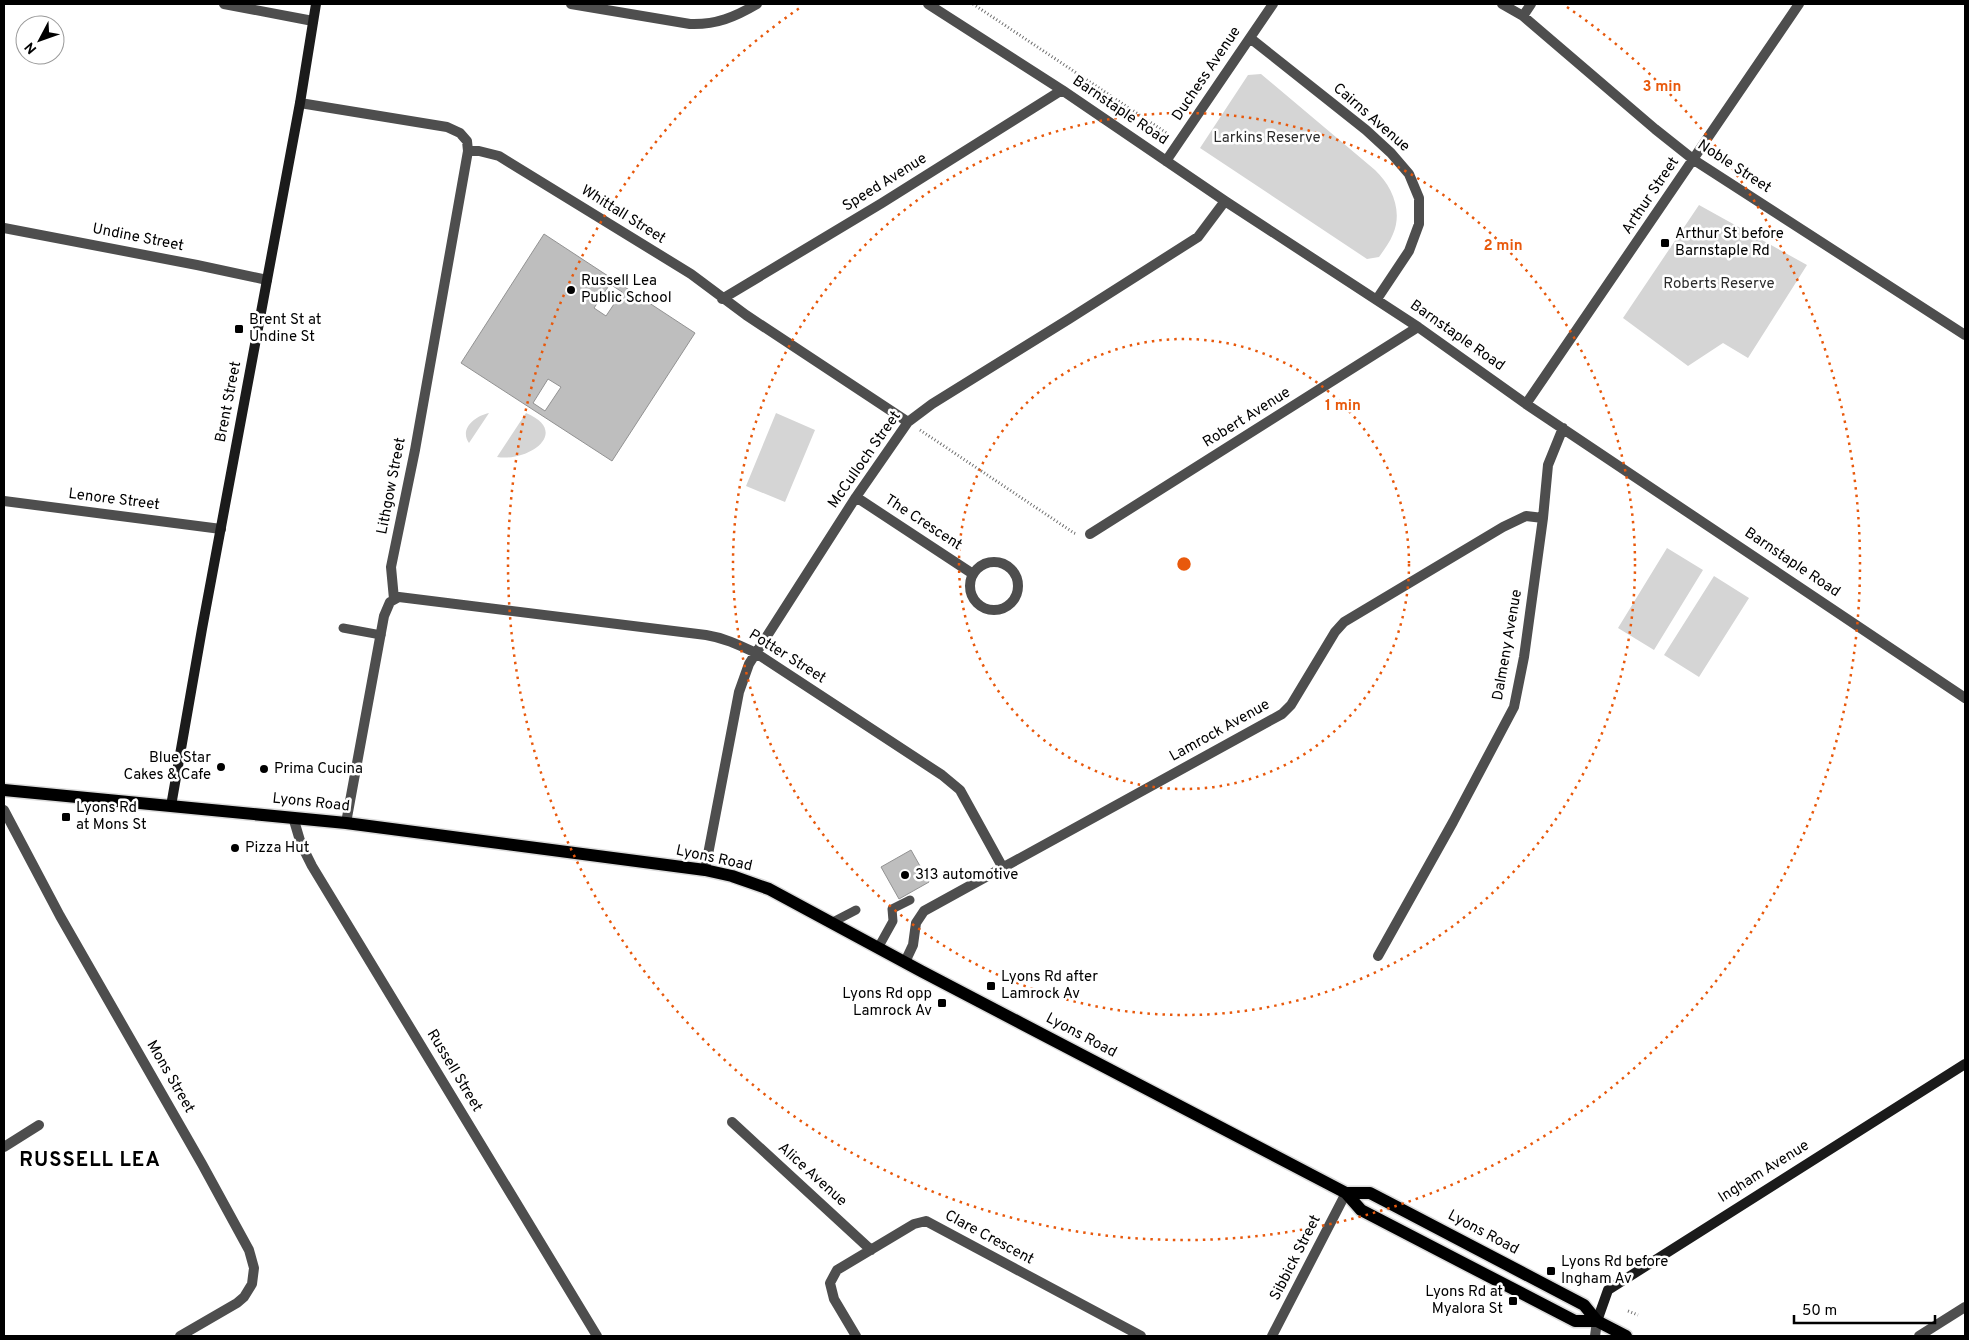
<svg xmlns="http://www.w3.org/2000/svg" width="1969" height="1340" font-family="Overpass,sans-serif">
<rect width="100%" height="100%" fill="#fff"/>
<path fill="#d5d5d5" d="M 1261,74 L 1375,170 C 1392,186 1403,211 1393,234 C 1390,242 1384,250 1379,257 L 1367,259 L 1200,148 L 1248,75 Z
M 1699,205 L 1807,265 L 1748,358 L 1723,343 L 1688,366 L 1623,318 Z
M 489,413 L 469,443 C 459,429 475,416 489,413 Z
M 526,413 C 571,432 529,462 497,457 Z
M 776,413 L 815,430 L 785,502 L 746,486 Z
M 1667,548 L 1703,570 L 1654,650 L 1618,628 Z
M 1714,576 L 1749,598 L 1699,677 L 1664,655 Z"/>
<path fill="#bebebe" stroke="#929292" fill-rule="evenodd" d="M 544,234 L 695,333 L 612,461 L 461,363 ZM 610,284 L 622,292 L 606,316 L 594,308 ZM 548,379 L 561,387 L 545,411 L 533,403 Z
M 911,850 L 929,882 L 899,899 L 881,867 Z"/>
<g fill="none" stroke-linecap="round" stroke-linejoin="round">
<defs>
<path id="primary" d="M 4,790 L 346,823 L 705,870 L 732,876 L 769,889 L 921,971 L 1346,1193 L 1361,1210 L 1575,1321 L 1597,1321
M 1346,1193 L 1370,1193 L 1395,1206 L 1584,1305 L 1597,1321 L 1626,1336"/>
</defs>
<use href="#primary" stroke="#dbdbdb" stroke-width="15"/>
<path stroke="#707070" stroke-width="3" stroke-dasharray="1 2.5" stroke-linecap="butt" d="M 973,4 L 1168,134
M 920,430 L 1074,533 L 1077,534
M 1628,1311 L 1638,1315"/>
<path stroke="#4e4e4e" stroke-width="9" d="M 343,628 L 381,635
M 831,923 L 856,910
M 878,948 L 893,921 L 892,909 L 910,900"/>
<path stroke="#4e4e4e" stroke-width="10" d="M 224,4 L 313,21
M 571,4 L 690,24 C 716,25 735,17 757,4
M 928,4 L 1062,90 L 1225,201 L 1418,327 L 1526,404 L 1965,698
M 1502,4 L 1523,16 L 1655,129 L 1694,160 L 1965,335
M 1523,16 L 1531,4
M 1250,38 L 1366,130 L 1391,153 L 1409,174 L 1419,198 L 1419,224 L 1409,251 L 1377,299
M 300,103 L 447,127 L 460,133 L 467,141 L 468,151 L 415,450 L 391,567 L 394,599
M 468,151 L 479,151 L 499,156 L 691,274 L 746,315 L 908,422
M 1166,161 L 1273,4
M 4,228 L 197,265 L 267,280
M 722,299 L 882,203 L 1062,90
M 1526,404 L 1799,4
M 856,497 L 973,574
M 4,501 L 221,529
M 1090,534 L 1418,327
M970 586a24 24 0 1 1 48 0a24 24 0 1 1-48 0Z
M 4,810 L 60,916 L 202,1164 L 249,1250 L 254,1268 L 252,1284 L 244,1297 L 237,1303 L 180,1336
M 293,817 L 301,844 L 312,866 L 597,1336
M 346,823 L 384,616 L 390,602 L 399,597 L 706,635 C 725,638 739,645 756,653 L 942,775 L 960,790 L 1003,868
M 705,870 L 739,692 L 749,664 L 856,497 L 908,422 L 932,404 L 1069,319 L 1198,237 L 1225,201
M 1378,956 L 1453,822 L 1514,707 L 1524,657 L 1543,518 L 1548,465 L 1563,428
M 905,962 L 913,945 L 916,923 L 924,911 L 1282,714 L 1291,705 L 1335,632 L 1344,622 L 1503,527 L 1526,516 L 1543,518
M 732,1122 L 871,1250
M 4,1147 L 39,1125
M 856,1336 L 834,1299 L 830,1283 L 837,1270 L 914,1224 L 926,1221 L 1141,1336
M 1272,1336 L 1346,1193
M 1595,1336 L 1597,1321
M 1919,1336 L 1965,1307"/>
<path stroke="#1b1b1b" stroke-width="10" d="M 171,806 L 202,629 L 300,103 L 316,4
M 1597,1321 L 1608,1290 L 1965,1064"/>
<use href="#primary" stroke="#000" stroke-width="12"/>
</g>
<g fill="none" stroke="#e8590c" stroke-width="2.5" stroke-dasharray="2.5 5">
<circle cx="1184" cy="564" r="225"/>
<circle cx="1184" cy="564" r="451"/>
<path d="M1567 7A676 676 0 1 1 801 7"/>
</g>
<g fill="#000" stroke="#fff" stroke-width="2">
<rect x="1660" y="238" width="10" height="10" rx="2.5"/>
<circle cx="571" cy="290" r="5"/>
<rect x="234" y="324" width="10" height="10" rx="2.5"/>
<circle cx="221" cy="767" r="5"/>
<circle cx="264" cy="769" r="5"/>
<rect x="61" y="812" width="10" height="10" rx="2.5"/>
<circle cx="235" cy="848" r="5"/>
<circle cx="905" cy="875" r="5"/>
<rect x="986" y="981" width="10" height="10" rx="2.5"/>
<rect x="937" y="998" width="10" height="10" rx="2.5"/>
<rect x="1546" y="1266" width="10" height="10" rx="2.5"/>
<rect x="1508" y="1296" width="10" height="10" rx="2.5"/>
</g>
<g text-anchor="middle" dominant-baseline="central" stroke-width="5" stroke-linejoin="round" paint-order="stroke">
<g font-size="15" fill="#000" stroke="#fff">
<text transform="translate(1207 74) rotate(-56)">Duchess Avenue</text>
<text transform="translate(1120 111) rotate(34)">Barnstaple Road</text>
<text transform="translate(1371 118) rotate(41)">Cairns Avenue</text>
<text transform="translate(1734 167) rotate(33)">Noble Street</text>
<text transform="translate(885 183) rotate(-32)">Speed Avenue</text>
<text transform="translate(1651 196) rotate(-56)">Arthur Street</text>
<text transform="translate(623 215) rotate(32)">Whittall Street</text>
<text transform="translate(138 238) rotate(11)">Undine Street</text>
<text transform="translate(1457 336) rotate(35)">Barnstaple Road</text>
<text transform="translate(229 402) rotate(-79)">Brent Street</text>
<text transform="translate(1247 418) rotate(-32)">Robert Avenue</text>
<text transform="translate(865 460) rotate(-55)">McCulloch Street</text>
<text transform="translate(392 486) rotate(-79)">Lithgow Street</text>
<text transform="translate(114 500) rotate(7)">Lenore Street</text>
<text transform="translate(923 523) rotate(33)">The Crescent</text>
<text transform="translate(1792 563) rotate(34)">Barnstaple Road</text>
<text transform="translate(1508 645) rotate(-80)">Dalmeny Avenue</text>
<text transform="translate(787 657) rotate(32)">Potter Street</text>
<text transform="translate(1220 731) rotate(-29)">Lamrock Avenue</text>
<text transform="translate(311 803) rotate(6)">Lyons Road</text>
<text transform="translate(714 859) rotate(12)">Lyons Road</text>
<text transform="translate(1081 1036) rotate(28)">Lyons Road</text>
<text transform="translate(454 1071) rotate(59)">Russell Street</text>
<text transform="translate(170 1077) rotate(60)">Mons Street</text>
<text transform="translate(1764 1172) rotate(-32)">Ingham Avenue</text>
<text transform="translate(812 1175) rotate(42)">Alice Avenue</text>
<text transform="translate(1483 1233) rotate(28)">Lyons Road</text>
<text transform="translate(989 1238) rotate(28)">Clare Crescent</text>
<text transform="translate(1296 1258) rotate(-63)">Sibbick Street</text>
</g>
<g font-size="15" fill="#2c2c2c" stroke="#fff">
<text x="1267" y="138">Larkins Reserve</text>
<text x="1719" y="284">Roberts Reserve</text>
</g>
<g font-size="15" fill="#000" stroke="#fff" text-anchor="start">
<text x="1675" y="234">Arthur St before<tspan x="1675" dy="17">Barnstaple Rd</tspan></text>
<text x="581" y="281">Russell Lea<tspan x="581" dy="17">Public School</tspan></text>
<text x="249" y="320">Brent St at<tspan x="249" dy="17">Undine St</tspan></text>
<text x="211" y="758" text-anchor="end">Blue Star<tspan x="211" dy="17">Cakes &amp; Cafe</tspan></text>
<text x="274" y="769">Prima Cucina</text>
<text x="76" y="808">Lyons Rd<tspan x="76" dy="17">at Mons St</tspan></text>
<text x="245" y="848">Pizza Hut</text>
<text x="915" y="875">313 automotive</text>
<text x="1001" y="977">Lyons Rd after<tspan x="1001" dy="17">Lamrock Av</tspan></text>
<text x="932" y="994" text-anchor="end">Lyons Rd opp<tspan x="932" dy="17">Lamrock Av</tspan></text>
<text x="1561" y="1262">Lyons Rd before<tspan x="1561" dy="17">Ingham Av</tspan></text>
<text x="1503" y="1292" text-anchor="end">Lyons Rd at<tspan x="1503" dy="17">Myalora St</tspan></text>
</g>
<g font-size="20" font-weight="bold" letter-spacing="1" fill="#000" stroke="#fff">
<text x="90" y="1161">RUSSELL LEA</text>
</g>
</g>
<circle cx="1184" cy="564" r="8" fill="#e8590c" stroke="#fff" stroke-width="2.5"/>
<g font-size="15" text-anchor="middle" font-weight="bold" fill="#e8590c" stroke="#fff" stroke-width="5" stroke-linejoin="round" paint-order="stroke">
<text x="1662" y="91">3 min</text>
<text x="1503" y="250">2 min</text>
<text x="1343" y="410">1 min</text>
</g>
<rect width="1969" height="1340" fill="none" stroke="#000000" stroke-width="10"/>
<g transform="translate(40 40) rotate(229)"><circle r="24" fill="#ffffff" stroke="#999999"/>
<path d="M0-4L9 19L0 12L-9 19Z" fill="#000000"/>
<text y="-8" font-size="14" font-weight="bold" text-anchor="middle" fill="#000000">N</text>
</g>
<path d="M1794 1315v8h141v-8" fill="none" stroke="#000000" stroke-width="2.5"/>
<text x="1802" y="1315" font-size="15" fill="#000000" stroke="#ffffff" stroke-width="4" paint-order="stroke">50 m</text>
</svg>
